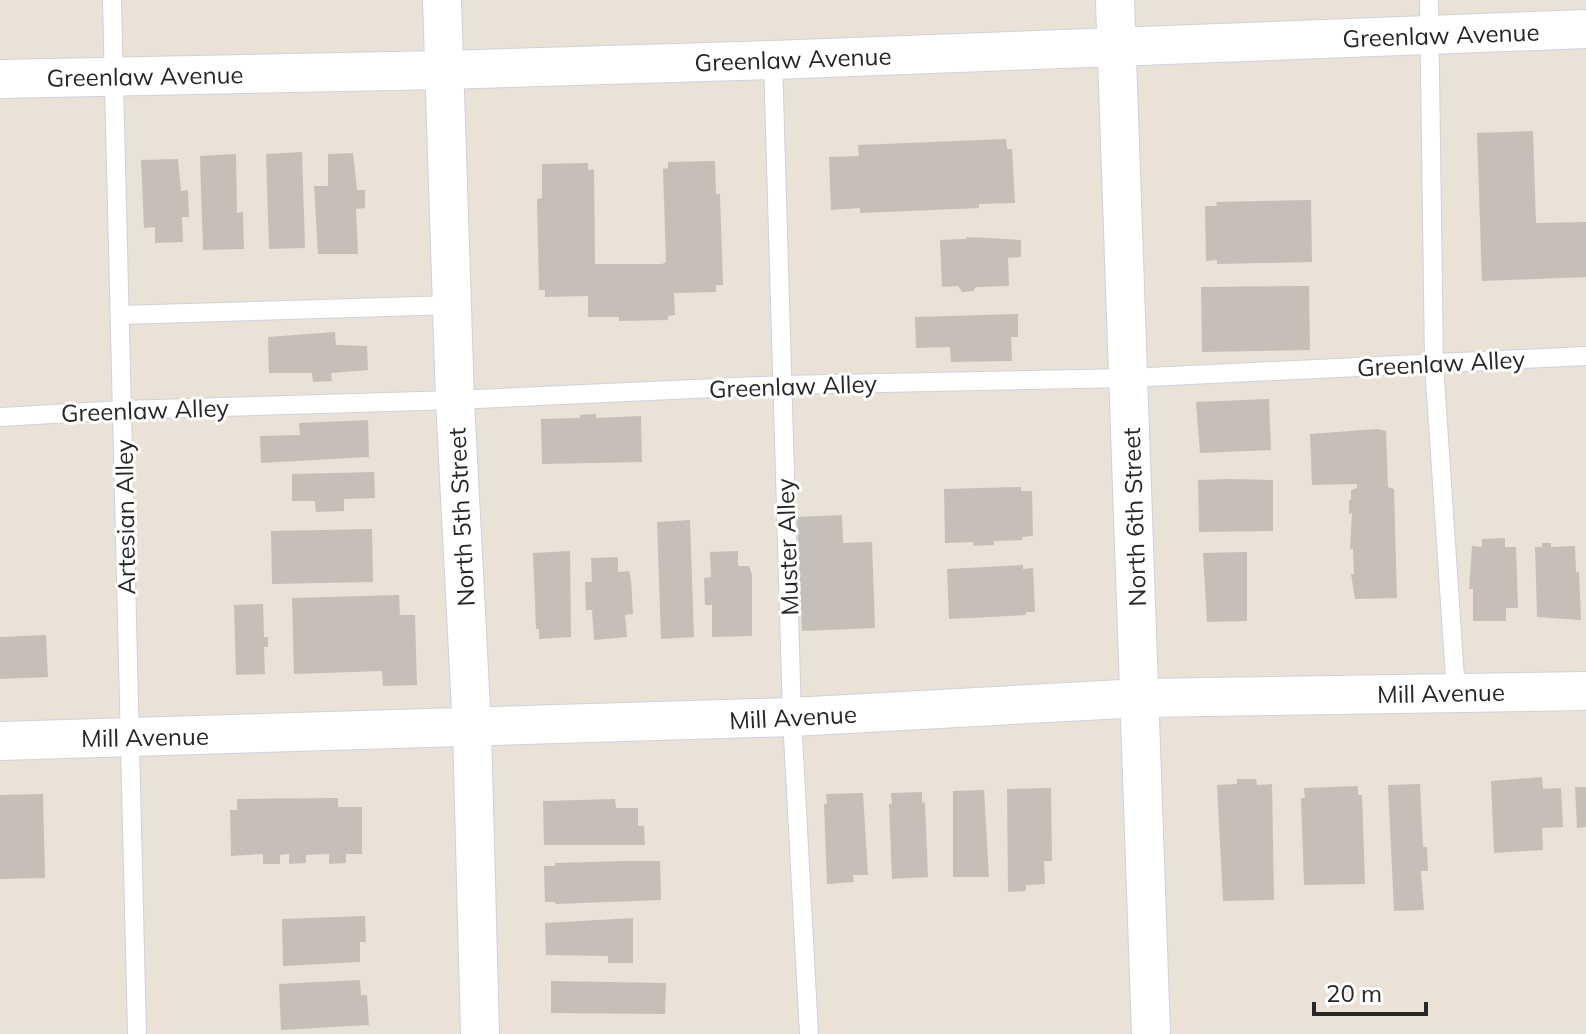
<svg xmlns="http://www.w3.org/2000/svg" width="1586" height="1034" font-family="Mulish,sans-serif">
<rect width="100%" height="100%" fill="#eae2d7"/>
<path fill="#c5bfb7" d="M 1533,131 L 1536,223 L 1586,222 L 1586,277 L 1482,281 L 1477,133 Z
M 1006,139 L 1007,149 L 1012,149 L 1015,203 L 979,204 L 979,208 L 860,213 L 860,208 L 831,210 L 829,157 L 859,156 L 858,145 Z
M 302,152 L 305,248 L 269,249 L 266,154 Z
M 353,153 L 357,190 L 365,190 L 365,208 L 356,209 L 358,254 L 318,254 L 314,186 L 328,186 L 328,154 Z
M 236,154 L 237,213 L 243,212 L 244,249 L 203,250 L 200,156 Z
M 178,159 L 181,191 L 188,190 L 189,217 L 182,217 L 183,242 L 155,243 L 155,227 L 144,228 L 141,160 Z
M 715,161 L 716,194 L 720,194 L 723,285 L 716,285 L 716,292 L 674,293 L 675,315 L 668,316 L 668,320 L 619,321 L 619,317 L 588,317 L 588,296 L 545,297 L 545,290 L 539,290 L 537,199 L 542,198 L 542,164 L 588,163 L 588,170 L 594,169 L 595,264 L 662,264 L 666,262 L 663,169 L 668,168 L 668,162 Z
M 1311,200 L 1312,262 L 1217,264 L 1217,260 L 1206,261 L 1205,206 L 1217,206 L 1216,202 Z
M 967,237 L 1021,240 L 1021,257 L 1008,258 L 1009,286 L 976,287 L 973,291 L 962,292 L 958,286 L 942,287 L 940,240 L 966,239 Z
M 1309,286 L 1310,350 L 1202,352 L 1201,287 Z
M 1018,314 L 1018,337 L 1011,337 L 1012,361 L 951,362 L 950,347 L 916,348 L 915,317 Z
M 335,332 L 336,345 L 367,346 L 368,370 L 331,373 L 332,381 L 313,382 L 312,373 L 269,373 L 268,337 Z
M 1269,399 L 1271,450 L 1200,453 L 1196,402 Z
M 596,414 L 596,418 L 641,416 L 642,462 L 542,464 L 541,419 L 580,418 L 580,415 Z
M 368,420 L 369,457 L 261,463 L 260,436 L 300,435 L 299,423 Z
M 1377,429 L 1386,431 L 1388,487 L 1394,489 L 1397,598 L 1355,599 L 1351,574 L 1354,574 L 1353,549 L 1350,549 L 1352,513 L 1349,514 L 1349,500 L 1351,500 L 1351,490 L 1357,488 L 1357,484 L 1312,485 L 1310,434 Z
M 374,472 L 375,498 L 344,499 L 344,511 L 316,512 L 315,501 L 292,501 L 292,474 Z
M 1229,479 L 1273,480 L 1273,531 L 1199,532 L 1198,480 Z
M 1021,487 L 1021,491 L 1032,491 L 1033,536 L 1022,537 L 1022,540 L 994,541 L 994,545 L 974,546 L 973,542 L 945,543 L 944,489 Z
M 842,515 L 843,543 L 872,542 L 875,628 L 802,631 L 797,517 Z
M 690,520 L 694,637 L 661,639 L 657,522 Z
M 372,529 L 373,582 L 272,584 L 271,531 Z
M 1505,538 L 1505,547 L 1516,547 L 1518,608 L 1506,608 L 1506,621 L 1473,621 L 1473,589 L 1469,589 L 1472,546 L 1482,547 L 1482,539 Z
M 1542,543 L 1551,543 L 1551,547 L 1575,546 L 1576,572 L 1579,572 L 1581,620 L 1537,617 L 1535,547 L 1542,547 Z
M 570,551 L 571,637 L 539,639 L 539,629 L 536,629 L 533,553 Z
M 738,551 L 738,566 L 749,566 L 752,575 L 752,636 L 712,637 L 712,605 L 705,605 L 704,578 L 711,577 L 710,552 Z
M 1247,552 L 1247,621 L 1207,622 L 1203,553 Z
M 618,557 L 618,572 L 629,571 L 631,580 L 633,614 L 625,615 L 627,637 L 594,640 L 592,610 L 586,610 L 585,582 L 592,582 L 591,558 Z
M 1023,565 L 1023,569 L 1033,568 L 1035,612 L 1026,612 L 1026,615 L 949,619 L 947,569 Z
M 399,595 L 400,615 L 415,615 L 417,685 L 383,686 L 382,671 L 294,674 L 292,598 Z
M 263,604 L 264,637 L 268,637 L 268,647 L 264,647 L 265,674 L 236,675 L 234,605 Z
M 46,635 L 48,677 L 0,679 L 0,637 Z
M 1542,777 L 1543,789 L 1561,788 L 1563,827 L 1542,828 L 1543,850 L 1494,853 L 1491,781 Z
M 1237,779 L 1256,779 L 1257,785 L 1272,784 L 1274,900 L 1223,901 L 1217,785 L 1237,784 Z
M 1420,784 L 1423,847 L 1427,847 L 1428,871 L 1421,871 L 1424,910 L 1394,911 L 1388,785 Z
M 1358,786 L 1358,795 L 1362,795 L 1365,884 L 1304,885 L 1301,798 L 1305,798 L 1304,788 Z
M 1575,787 L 1586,787 L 1586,827 L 1577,828 Z
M 1051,788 L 1052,861 L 1044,861 L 1045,884 L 1026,885 L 1026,891 L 1008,892 L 1007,789 Z
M 984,790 L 989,877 L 953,877 L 953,791 Z
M 922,792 L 922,803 L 925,802 L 928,877 L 892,879 L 889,804 L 892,804 L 891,793 Z
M 863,793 L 868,875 L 853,875 L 854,882 L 827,884 L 824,804 L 827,804 L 826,794 Z
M 43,794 L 45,878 L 0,879 L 0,795 Z
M 338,798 L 338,807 L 362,807 L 362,854 L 346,854 L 346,863 L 329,864 L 329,854 L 306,855 L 306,863 L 289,864 L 289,854 L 280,855 L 280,864 L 263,864 L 263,854 L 231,856 L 230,810 L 237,810 L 237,799 Z
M 615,799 L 616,808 L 638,808 L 638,826 L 644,826 L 645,845 L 544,845 L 543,801 Z
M 626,861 L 660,861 L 661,900 L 556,904 L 555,902 L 545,902 L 544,866 L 555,866 L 555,863 Z
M 365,916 L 366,942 L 360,942 L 360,962 L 283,966 L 282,919 Z
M 633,918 L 633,963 L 608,963 L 608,956 L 546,955 L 545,923 Z
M 360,980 L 361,995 L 367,995 L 369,1025 L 281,1030 L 279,984 Z
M 551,981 L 666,983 L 665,1014 L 551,1013 Z"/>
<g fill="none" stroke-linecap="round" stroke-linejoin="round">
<defs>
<path id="service" d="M 112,0 L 137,1034
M 1429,0 L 1434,364 L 1456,693
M 773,60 L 792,717 L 809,1034
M 120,315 L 452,305
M 0,417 L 123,410 L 455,400 L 782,385 L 1128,378 L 1586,356"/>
<path id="minor" d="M 442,0 L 455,400 L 472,729 L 480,1034
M 1115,0 L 1151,1034
M 0,79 L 443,70 L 773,60 L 1586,29
M 0,741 L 792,717 L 1141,698 L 1586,691"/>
</defs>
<use href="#service" stroke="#cdd1e0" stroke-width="20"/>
<use href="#minor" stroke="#cdd1e0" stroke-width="40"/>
<use href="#service" stroke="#fff" stroke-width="18"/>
<use href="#minor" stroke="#fff" stroke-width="38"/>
</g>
<g text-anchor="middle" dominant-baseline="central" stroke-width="6" stroke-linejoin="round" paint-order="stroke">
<g font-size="24" fill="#272727" stroke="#fff">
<text transform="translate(1441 35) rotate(-2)">Greenlaw Avenue</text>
<text transform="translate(793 59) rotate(-2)">Greenlaw Avenue</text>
<text transform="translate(145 76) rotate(-1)">Greenlaw Avenue</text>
<text transform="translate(1441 363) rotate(-3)">Greenlaw Alley</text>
<text transform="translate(793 386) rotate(-2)">Greenlaw Alley</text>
<text transform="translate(145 410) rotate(-2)">Greenlaw Alley</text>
<text transform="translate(125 517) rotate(-91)">Artesian Alley</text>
<text transform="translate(461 517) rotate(-93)">North 5th Street</text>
<text transform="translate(1134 517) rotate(-92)">North 6th Street</text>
<text transform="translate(787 547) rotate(-92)">Muster Alley</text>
<text transform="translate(1441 693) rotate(-1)">Mill Avenue</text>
<text transform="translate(793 717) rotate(-3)">Mill Avenue</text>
<text transform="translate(145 737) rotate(-1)">Mill Avenue</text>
</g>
</g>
<path d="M1314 1002v12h112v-12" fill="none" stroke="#272727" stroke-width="4"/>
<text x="1326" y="1002" font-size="24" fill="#272727" stroke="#ffffff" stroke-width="6" paint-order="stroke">20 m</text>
</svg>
